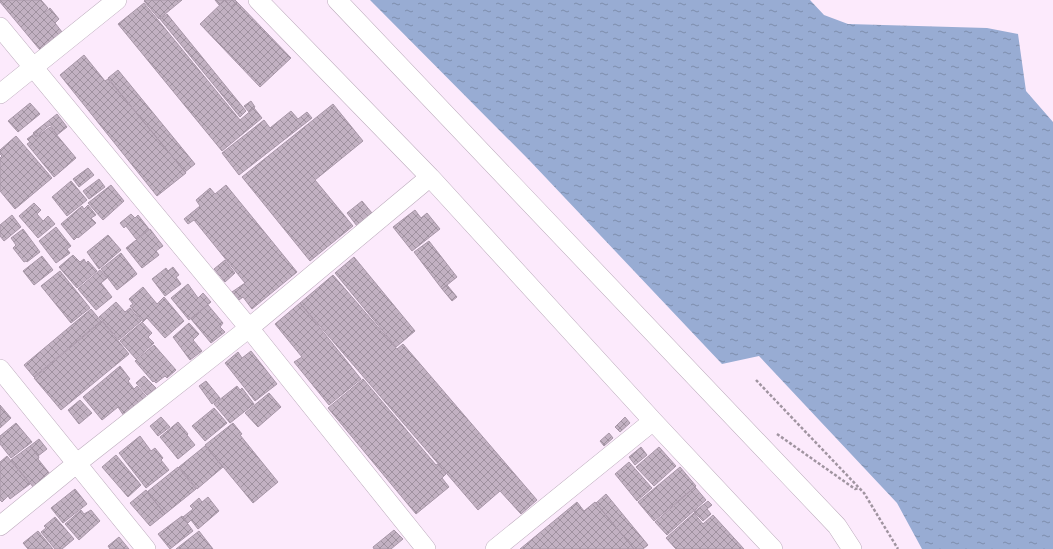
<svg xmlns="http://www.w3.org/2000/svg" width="1053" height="549" font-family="Montserrat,sans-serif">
<defs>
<pattern id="water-ripples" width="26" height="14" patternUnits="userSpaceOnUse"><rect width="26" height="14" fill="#98acd3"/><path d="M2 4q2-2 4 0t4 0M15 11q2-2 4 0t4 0" fill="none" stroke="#7d8dac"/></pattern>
<pattern id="building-cross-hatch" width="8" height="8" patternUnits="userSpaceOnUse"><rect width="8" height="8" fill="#c2b1c2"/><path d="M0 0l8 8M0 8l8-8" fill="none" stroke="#9f919f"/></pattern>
</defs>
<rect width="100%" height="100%" fill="#fceafc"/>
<path fill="url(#water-ripples)" d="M 370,0 L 810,0 L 824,15 L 848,24 L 987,28 L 1018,34 L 1026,91 L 1053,122 L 1053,549 L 922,549 L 897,503 L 759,356 L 722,364 L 530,161 Z"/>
<path fill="url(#building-cross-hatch)" stroke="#a897a8" d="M 0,0 L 41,0 L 48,8 L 45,11 L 45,12 L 50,8 L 59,19 L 55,23 L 62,32 L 40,50 L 0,2 Z
M 145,0 L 182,0 L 159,19 L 144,1 Z
M 215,0 L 235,0 L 237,2 L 231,7 L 225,0 L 219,5 Z
M 225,0 L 231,7 L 237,2 L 291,58 L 260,87 L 200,24 Z
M 144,3 L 240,120 L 254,108 L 262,118 L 222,151 L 118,24 Z
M 167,14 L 246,111 L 240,117 L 160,19 Z
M 84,55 L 105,81 L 108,79 L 186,173 L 157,196 L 60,75 Z
M 118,70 L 195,164 L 185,172 L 108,78 Z
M 251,101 L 255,107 L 249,112 L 244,106 Z
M 30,103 L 40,114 L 18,132 L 8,121 Z
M 333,104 L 363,141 L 315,180 L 353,226 L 310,261 L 242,177 Z
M 291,111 L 298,119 L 307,112 L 312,118 L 239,175 L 222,153 L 264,120 L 270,128 Z
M 57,114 L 67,127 L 57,135 L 50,125 L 36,136 L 33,133 Z
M 50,127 L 76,158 L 54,177 L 27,144 L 30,142 L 27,139 L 34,134 L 36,137 Z
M 16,136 L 52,178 L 15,209 L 0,191 L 0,158 L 2,156 L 0,154 L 0,150 Z
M 88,168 L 94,175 L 79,187 L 73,179 Z
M 99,179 L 105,187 L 89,199 L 83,191 Z
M 71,181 L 87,200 L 67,216 L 52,197 Z
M 111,185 L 124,201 L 103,220 L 88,203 Z
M 226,185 L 297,272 L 252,309 L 243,297 L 239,300 L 232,292 L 245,283 L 194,220 L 188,224 L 184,219 L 200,206 L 196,200 L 210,188 L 215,194 Z
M 362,201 L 372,213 L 357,226 L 347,213 Z
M 34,203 L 41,210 L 37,214 L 43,221 L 48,216 L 55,224 L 38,238 L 19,216 Z
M 88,205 L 96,215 L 91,218 L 96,223 L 78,238 L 77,237 L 74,240 L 61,224 L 82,206 L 84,209 Z
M 415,210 L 421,218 L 427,213 L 440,229 L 412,251 L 393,227 Z
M 131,214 L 135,218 L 138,215 L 149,229 L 136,239 L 126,226 L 124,228 L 120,223 Z
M 12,215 L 21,227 L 4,241 L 0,236 L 0,225 Z
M 56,227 L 71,246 L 67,249 L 70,253 L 56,263 L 39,241 Z
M 23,229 L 40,252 L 27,262 L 26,261 L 24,262 L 13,248 L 16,245 L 11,238 Z
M 150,229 L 163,246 L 156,251 L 159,255 L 142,268 L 126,248 Z
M 108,235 L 121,250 L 99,269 L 87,252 Z
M 429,241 L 457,277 L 442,289 L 414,252 Z
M 121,253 L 137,274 L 117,290 L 101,269 Z
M 73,255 L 80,262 L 84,259 L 86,263 L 88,261 L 97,271 L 77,288 L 59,267 Z
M 42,256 L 53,270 L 34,285 L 23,271 Z
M 354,257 L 415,331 L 396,347 L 335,273 Z
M 225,260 L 235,273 L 225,282 L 214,269 Z
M 173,267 L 179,275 L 176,277 L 181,284 L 165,296 L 152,279 L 166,268 L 168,271 Z
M 100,270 L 107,278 L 101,283 L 112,297 L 96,310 L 78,289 Z
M 60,271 L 90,308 L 71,323 L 41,286 Z
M 333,275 L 397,349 L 403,344 L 537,500 L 521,514 L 500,491 L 478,510 L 300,303 Z
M 188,284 L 198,298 L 203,293 L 211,302 L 189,320 L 171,298 Z
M 447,285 L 457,297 L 452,301 L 442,289 Z
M 143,287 L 157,304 L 164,297 L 184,321 L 165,338 L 147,318 L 143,322 L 130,306 L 133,304 L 129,299 Z
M 116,302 L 125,312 L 130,308 L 141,321 L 119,340 L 99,317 Z
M 300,303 L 361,379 L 329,405 L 294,362 L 302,357 L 275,324 Z
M 208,305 L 223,323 L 220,327 L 225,332 L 211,343 L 191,319 Z
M 91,309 L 101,321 L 34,377 L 24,365 Z
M 102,321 L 129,354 L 61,410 L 34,378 Z
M 142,322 L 152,333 L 148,337 L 154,343 L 136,359 L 120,341 Z
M 189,323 L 199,334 L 193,340 L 202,351 L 190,360 L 173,337 Z
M 154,345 L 176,370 L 167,378 L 165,376 L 156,383 L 154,381 L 153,382 L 135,361 Z
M 251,351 L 277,384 L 255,401 L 225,363 L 238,352 L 242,358 Z
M 120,366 L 130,379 L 128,381 L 134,389 L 137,386 L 147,397 L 124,416 L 118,407 L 102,420 L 83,397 Z
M 144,376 L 156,388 L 147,395 L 136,383 Z
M 363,379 L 436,465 L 438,464 L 446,474 L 442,478 L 449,487 L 416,514 L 328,408 Z
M 206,381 L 220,398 L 212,404 L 199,386 Z
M 237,386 L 240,390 L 242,388 L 254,404 L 230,423 L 214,404 Z
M 269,393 L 281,407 L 258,427 L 245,413 Z
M 80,400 L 92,413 L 79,424 L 68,410 Z
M 0,405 L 11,418 L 0,428 Z
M 214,408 L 227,423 L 205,441 L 192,426 Z
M 161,417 L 170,427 L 158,436 L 150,426 Z
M 625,417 L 630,423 L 620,432 L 615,427 Z
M 178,422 L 188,434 L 187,435 L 195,445 L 178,459 L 160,437 Z
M 16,423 L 32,442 L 11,458 L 0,444 L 0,436 Z
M 233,423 L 242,434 L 240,435 L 278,482 L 253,503 L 205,445 Z
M 609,433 L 613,438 L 604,446 L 600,441 Z
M 140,436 L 151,451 L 155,448 L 163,458 L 161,460 L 169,470 L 146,488 L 119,453 Z
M 39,439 L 47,449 L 38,456 L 30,446 Z
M 30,446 L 39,457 L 38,459 L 50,474 L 34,488 L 11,460 Z
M 205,446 L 223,467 L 197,489 L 179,467 Z
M 641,447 L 647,455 L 635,465 L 629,457 Z
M 659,447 L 676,466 L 654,486 L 636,467 Z
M 116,455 L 141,485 L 128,497 L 102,467 Z
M 7,456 L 30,484 L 10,499 L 8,496 L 2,502 L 0,500 L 0,462 Z
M 629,462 L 652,488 L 637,501 L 615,474 Z
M 178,467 L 196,489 L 165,514 L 147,492 Z
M 680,467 L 696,486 L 654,521 L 638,502 Z
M 695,487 L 706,500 L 667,535 L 655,522 Z
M 75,489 L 87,504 L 63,523 L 51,508 Z
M 146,490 L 165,514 L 150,526 L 130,503 Z
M 606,494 L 648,545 L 643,549 L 634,549 L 596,503 Z
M 208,497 L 219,511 L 198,529 L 191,520 L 188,523 L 183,517 L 193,509 L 190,506 L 199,498 L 202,502 Z
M 708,501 L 712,505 L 707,509 L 711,514 L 703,521 L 694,512 Z
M 577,502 L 584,511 L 595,502 L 634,549 L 520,549 Z
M 81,510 L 84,514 L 91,510 L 100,521 L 79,540 L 65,524 Z
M 694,513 L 703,524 L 713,515 L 744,549 L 676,549 L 666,538 Z
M 182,516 L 193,531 L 170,549 L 158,534 Z
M 55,517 L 74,539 L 62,549 L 55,549 L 41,532 L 46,528 L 44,526 Z
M 394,530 L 403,539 L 391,549 L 374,549 L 373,547 Z
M 38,531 L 53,549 L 28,549 L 23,543 Z
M 199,531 L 213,549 L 176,549 Z
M 119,537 L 129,549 L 110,549 L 108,546 Z"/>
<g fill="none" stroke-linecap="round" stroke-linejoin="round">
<defs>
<path id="minor" d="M 258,0 L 430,177 L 653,421 L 773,549
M 337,0 L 837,526 L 852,549
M 0,27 L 249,328 L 426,549
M 0,94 L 117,0
M 0,369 L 146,549
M 0,526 L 76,464 L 249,328 L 430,177
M 495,549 L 653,421"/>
</defs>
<use href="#minor" stroke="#bcabbc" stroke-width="20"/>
<path stroke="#a094a0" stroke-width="2.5" stroke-dasharray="3 2" stroke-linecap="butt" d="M 756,380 L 864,493 L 898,549
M 777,434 L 855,489 L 859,488"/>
<use href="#minor" stroke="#fff" stroke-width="19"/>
</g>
</svg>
